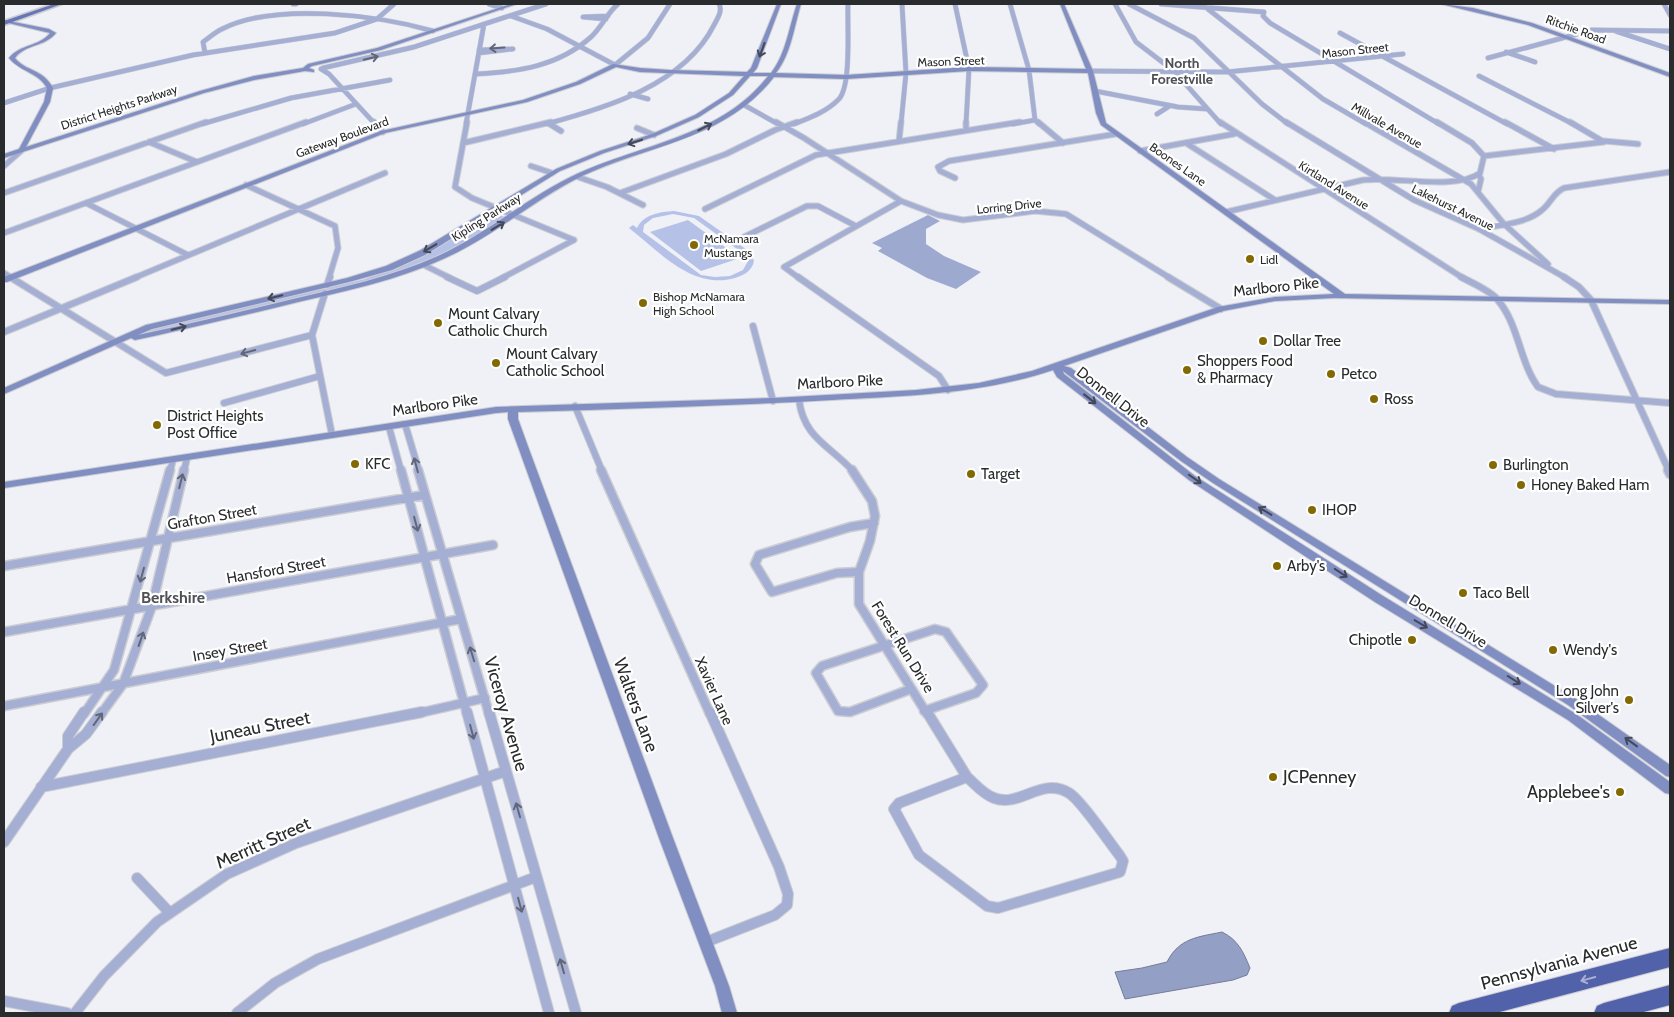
<svg xmlns="http://www.w3.org/2000/svg" width="1674" height="1017" font-family="Cabin,sans-serif">
<rect width="100%" height="100%" fill="#eff1f7"/>
<path fill="#b6c1e8" fill-rule="evenodd" d="M 674,211 L 699,216 L 750,252 L 754,261 C 752,271 744,275 735,278 C 692,290 660,252 629,228 L 633,225 L 637,228 C 644,214 660,212 674,211 ZM 673,214 L 694,218 L 744,254 L 748,261 L 743,270 L 730,276 L 715,277 L 701,275 L 643,232 L 644,225 L 653,218 Z
M 495,212 L 506,218 L 446,254 L 381,278 L 136,337 L 133,336 L 158,327 L 365,279 L 428,253 Z
M 688,220 L 740,258 L 701,271 L 650,232 Z"/>
<path fill="#9ea9d0" d="M 928,215 L 940,221 L 926,229 L 926,244 L 944,256 L 981,272 L 956,289 L 927,278 L 878,251 L 882,248 L 872,243 Z"/>
<path fill="#949fc5" stroke="#747c97" d="M 1222,932 C 1238,940 1243,951 1250,968 L 1247,975 L 1233,980 L 1125,999 L 1115,972 L 1142,968 L 1167,962 C 1179,938 1198,937 1222,932 Z"/>
<g fill="none" stroke-linecap="round" stroke-linejoin="round">
<defs>
<path id="street-far4" d="M 293,4 L 296,4
M 489,4 L 502,8
M 955,4 L 969,69 L 966,124
M 1010,4 L 1029,70 L 1035,120 L 1039,124
M 1115,4 L 1136,42 L 1174,71 L 1221,124
M 1129,4 L 1194,38 L 1262,104 L 1288,124
M 1161,4 L 1264,12 L 1263,16 L 1270,23 L 1439,124
M 1664,4 L 1670,15
M 1204,6 L 1323,99 L 1366,124
M 511,16 L 547,29 L 615,65 L 648,38 L 670,4
M 606,19 L 583,17 L 608,16
M 1615,31 L 1670,49
M 1340,33 L 1507,124
M 479,50 L 513,49 L 479,53
M 1506,52 L 1535,62
M 205,53 L 203,42 C 209,38 215,32 222,29 C 275,2 377,15 433,31
M 1488,58 L 1592,30 L 1670,31
M 323,68 L 414,47 L 546,4
M 321,69 L 329,74 L 375,124
M 1090,71 L 1227,72 L 1403,54
M 476,74 C 518,72 559,66 591,37 C 602,27 607,13 618,4
M 1479,76 L 1573,124
M 1095,91 L 1178,107 L 1207,109
M 630,94 L 648,99
M 4,103 L 50,88 L 193,55 L 335,33 L 377,19 L 394,4
M 744,105 L 778,124
M 1157,114 L 1168,107
M 202,124 L 291,98 L 390,80
M 303,124 L 356,104
M 466,124 L 484,24
M 546,124 C 606,108 684,85 714,25 C 717,19 723,11 719,4
M 794,124 C 809,118 826,112 838,100 C 852,88 847,24 848,4
M 901,124 L 906,73 L 902,4
M 1013,124 L 1035,120"/>
<path id="street-far3" d="M 374,122 L 383,132
M 467,122 L 455,187 L 472,198 L 574,240
M 776,122 L 804,138 L 901,201 L 938,215 L 963,220 L 1035,211 L 1066,214 L 1170,278
M 1038,122 L 1063,143
M 1220,122 L 1463,278
M 1286,122 L 1414,200 L 1479,229 L 1566,278
M 1364,122 L 1471,184 L 1504,224 L 1548,264
M 1437,122 L 1472,143 L 1484,156
M 1505,122 L 1554,149
M 548,123 L 561,131
M 637,128 L 654,135
M 966,130 L 966,122
M 899,141 L 901,122
M 1604,141 L 1638,144
M 149,142 L 197,162
M 463,143 L 551,122
M 1186,143 L 1275,200
M 1140,151 L 1234,134
M 4,166 L 21,151
M 531,166 L 552,173
M 578,177 L 607,187 L 643,205
M 955,178 L 940,171 L 938,167 L 949,161 L 1116,134
M 246,185 L 335,226 L 338,248 L 329,278
M 1478,192 L 1481,179 L 1479,175
M 4,193 L 206,122
M 620,193 L 726,154 L 775,130 L 797,122
M 86,203 L 188,255
M 705,209 L 816,155 L 1020,122
M 1226,212 L 1363,180 C 1395,176 1455,191 1480,173 L 1484,156 L 1604,142 L 1570,122
M 1479,229 C 1499,225 1526,224 1542,210 C 1551,203 1553,193 1564,188 L 1670,172
M 4,233 L 306,122
M 744,237 L 807,206 L 818,206 L 854,225
M 424,265 L 450,278
M 4,273 L 12,278
M 134,278 L 385,173
M 502,278 L 574,240
M 799,278 L 784,267 L 901,201"/>
<path id="street-far2" d="M 10,277 L 166,373 L 312,335
M 447,277 L 477,291 L 505,277
M 798,277 L 939,376 L 948,390
M 1168,277 L 1221,309
M 1461,277 C 1472,283 1489,290 1497,299 C 1519,324 1519,361 1538,387 L 1556,394 L 1670,403
M 1564,277 L 1579,287 L 1591,300 L 1669,471
M 327,285 L 330,277
M 325,293 L 312,335 L 332,435
M 753,326 L 773,401
M 4,332 L 137,277
M 799,400 C 804,438 829,445 853,471
M 224,403 L 320,376
M 575,406 L 602,471
M 405,424 L 419,471
M 389,427 L 401,471
M 170,471 L 173,460
M 184,471 L 187,458"/>
<path id="street-far1" d="M 401,470 L 467,714
M 418,470 L 489,714
M 601,470 L 710,714
M 852,470 L 872,501 L 875,516 L 870,541 L 859,572 L 859,604 L 927,714
M 1668,470 L 1670,474
M 4,566 L 424,495
M 859,572 L 837,573 L 772,592 L 755,564 L 759,555 L 850,527 L 874,523
M 4,632 L 493,545
M 911,689 L 850,712 L 838,711 L 816,673 L 822,666 L 935,629 L 946,632 L 983,685 L 976,693 L 924,711
M 4,706 L 461,619
M 84,714 L 114,670 L 170,470
M 101,714 L 123,684 L 152,606 L 184,470
M 415,714 L 485,698"/>
<path id="street" d="M 467,712 L 549,1013
M 489,712 L 576,1013
M 927,712 L 967,777
M 68,749 L 68,736 L 84,712
M 967,777 C 976,785 983,794 994,798 C 1020,808 1042,776 1069,793 C 1080,799 1110,843 1120,856 L 1123,861 L 1120,872 L 998,908 L 987,906 L 919,855 L 894,809 L 899,803 Z
M 41,787 L 422,712
M 4,842 L 68,749 L 86,734 L 102,712
M 137,878 L 169,912
M 706,942 L 775,915 L 787,905 L 788,894 L 779,867 L 710,712
M 4,1001 L 67,1013
M 75,1013 L 104,976 L 157,922 L 227,874 L 296,843 L 506,771
M 237,1013 L 275,983 L 318,959 L 536,877"/>
<path id="secondary" d="M 511,4 L 517,4 L 381,50 L 312,66 L 309,68 L 314,70 L 314,72 L 305,71 L 254,80 L 204,93 L 4,158 L 4,154 L 19,149 L 44,102 L 47,88 C 38,72 20,72 9,58 C 20,44 39,47 50,33 L 4,22 L 4,20 L 49,29 L 56,33 C 45,47 25,44 15,58 C 26,72 42,68 53,88 L 50,102 L 26,147 L 200,91 L 254,76 L 303,68 L 308,64 L 377,48 Z
M 777,4 L 781,4 L 757,68 L 753,73 L 771,73 C 786,54 789,27 797,4 L 801,4 C 794,27 791,54 776,73 L 846,75 L 969,67 L 1086,69 L 1060,4 L 1064,4 L 1093,71 L 1106,123 L 1345,294 L 1670,300 L 1670,304 L 1334,298 L 1275,301 L 1223,311 L 1064,366 L 1071,368 L 1187,457 L 1219,479 L 1576,699 L 1670,765 L 1670,777 L 1666,776 L 1568,705 L 1213,483 L 1181,461 L 1063,371 L 1064,374 L 1195,476 L 1383,596 L 1576,714 L 1670,782 L 1670,794 L 1665,793 L 1568,720 L 1375,602 L 1189,480 L 1057,377 L 1053,370 C 982,394 907,396 832,400 C 727,406 622,409 518,412 L 518,419 L 530,452 L 673,838 L 729,986 L 737,1013 L 722,1013 L 715,986 L 659,838 L 520,452 L 508,419 L 508,412 L 496,413 L 4,488 L 4,482 L 496,407 L 773,398 L 916,390 L 979,383 L 1032,371 L 1218,307 L 1275,297 L 1334,294 L 1101,125 L 1096,113 L 1088,73 L 969,71 L 846,79 L 774,77 C 725,140 650,144 582,176 C 533,200 493,237 443,259 C 397,280 347,291 298,302 C 250,314 202,325 154,336 L 135,340 L 131,338 L 4,394 L 4,388 L 146,325 L 347,278 L 386,266 L 419,251 L 556,169 L 600,151 L 652,134 L 695,115 L 729,93 L 744,76 L 640,72 L 616,67 L 580,84 L 527,102 L 385,133 L 7,282 L 4,282 L 4,277 L 381,131 L 523,100 L 576,82 L 613,64 L 640,68 L 670,70 L 747,72 L 751,68 ZM 750,76 L 768,76 C 722,136 643,144 579,173 C 529,196 488,233 438,256 C 391,277 340,288 289,300 C 239,312 189,324 138,335 L 152,329 L 349,282 L 392,270 L 425,255 L 560,171 L 604,153 L 656,136 L 699,117 L 733,95 Z
M 1441,4 L 1473,8 L 1532,23 L 1670,73 L 1670,77 L 1528,25 Z"/>
<path id="primary" d="M 54,4 L 62,4 L 4,25 L 4,21 Z"/>
<path id="highway" d="M 1670,948 L 1670,967 L 1496,1013 L 1449,1013 L 1452,1006 L 1459,1003 Z
M 1670,985 L 1670,1005 L 1640,1013 L 1594,1013 L 1597,1006 L 1604,1003 Z"/>
</defs>
<use href="#street-far4" stroke="#cccdd3" stroke-width="5.5"/>
<use href="#street-far3" stroke="#cccdd3" stroke-width="7"/>
<use href="#street-far2" stroke="#cccdd3" stroke-width="8"/>
<use href="#street-far1" stroke="#cccdd3" stroke-width="11"/>
<use href="#street" stroke="#cccdd3" stroke-width="12"/>
<use href="#secondary" stroke="#cccdd3" stroke-width="2"/>
<use href="#primary" stroke="#cccdd3" stroke-width="3"/>
<use href="#highway" stroke="#cccdd3" stroke-width="2"/>
<use href="#street-far4" stroke="#a5afd3" stroke-width="4.5"/>
<use href="#street-far3" stroke="#a5afd3" stroke-width="5"/>
<use href="#street-far2" stroke="#a5afd3" stroke-width="6"/>
<use href="#street-far1" stroke="#a5afd3" stroke-width="8"/>
<use href="#street" stroke="#a5afd3" stroke-width="10"/>
<use href="#secondary" fill="#808ec2" fill-rule="evenodd"/>
<use href="#primary" fill="#6776b6" fill-rule="evenodd"/>
<use href="#highway" fill="#5161aa" fill-rule="evenodd"/>
</g>
<defs><path id="oneway-shaft" d="M-6 0H5M1.5-3L5.5 0L1.5 3" fill="none" stroke-width="1.6" stroke-linecap="round" stroke-linejoin="round" transform="scale(1.25)"/></defs>
<g stroke="#616678">
<use href="#oneway-shaft" transform="translate(497 48) rotate(176)"/>
<use href="#oneway-shaft" transform="translate(371 58) rotate(-14)"/>
<use href="#oneway-shaft" transform="translate(248 352) rotate(165)"/>
<use href="#oneway-shaft" transform="translate(416 465) rotate(-105)"/>
<use href="#oneway-shaft" transform="translate(181 481) rotate(-76)"/>
<use href="#oneway-shaft" transform="translate(416 524) rotate(75)"/>
<use href="#oneway-shaft" transform="translate(142 575) rotate(105)"/>
<use href="#oneway-shaft" transform="translate(141 639) rotate(-71)"/>
<use href="#oneway-shaft" transform="translate(472 654) rotate(-107)"/>
<use href="#oneway-shaft" transform="translate(98 719) rotate(-54)"/>
<use href="#oneway-shaft" transform="translate(472 732) rotate(75)"/>
<use href="#oneway-shaft" transform="translate(518 810) rotate(-106)"/>
<use href="#oneway-shaft" transform="translate(520 905) rotate(75)"/>
<use href="#oneway-shaft" transform="translate(562 966) rotate(-106)"/>
</g>
<g stroke="#44495a">
<use href="#oneway-shaft" transform="translate(762 50) rotate(110)"/>
<use href="#oneway-shaft" transform="translate(705 127) rotate(-27)"/>
<use href="#oneway-shaft" transform="translate(635 142) rotate(162)"/>
<use href="#oneway-shaft" transform="translate(498 226) rotate(-31)"/>
<use href="#oneway-shaft" transform="translate(430 248) rotate(149)"/>
<use href="#oneway-shaft" transform="translate(275 297) rotate(167)"/>
<use href="#oneway-shaft" transform="translate(179 328) rotate(-13)"/>
<use href="#oneway-shaft" transform="translate(1090 399) rotate(38)"/>
<use href="#oneway-shaft" transform="translate(1195 479) rotate(35)"/>
<use href="#oneway-shaft" transform="translate(1265 511) rotate(-149)"/>
<use href="#oneway-shaft" transform="translate(1341 573) rotate(34)"/>
<use href="#oneway-shaft" transform="translate(1421 624) rotate(31)"/>
<use href="#oneway-shaft" transform="translate(1514 680) rotate(32)"/>
<use href="#oneway-shaft" transform="translate(1631 742) rotate(-144)"/>
</g>
<use stroke="#a8b0d4" href="#oneway-shaft" transform="translate(1588 979) rotate(165)"/>
<g fill="#826902" stroke="#fff" stroke-width="2">
<circle cx="694" cy="245" r="5"/>
<circle cx="1250" cy="259" r="5"/>
<circle cx="643" cy="303" r="5"/>
<circle cx="438" cy="323" r="5"/>
<circle cx="1263" cy="341" r="5"/>
<circle cx="496" cy="363" r="5"/>
<circle cx="1187" cy="370" r="5"/>
<circle cx="1331" cy="374" r="5"/>
<circle cx="1374" cy="399" r="5"/>
<circle cx="157" cy="425" r="5"/>
<circle cx="355" cy="464" r="5"/>
<circle cx="1493" cy="465" r="5"/>
<circle cx="971" cy="474" r="5"/>
<circle cx="1521" cy="485" r="5"/>
<circle cx="1312" cy="510" r="5"/>
<circle cx="1277" cy="566" r="5"/>
<circle cx="1463" cy="593" r="5"/>
<circle cx="1412" cy="640" r="5"/>
<circle cx="1553" cy="650" r="5"/>
<circle cx="1629" cy="700" r="5"/>
<circle cx="1273" cy="777" r="5"/>
<circle cx="1620" cy="792" r="5"/>
</g>
<g text-anchor="middle" dominant-baseline="central" stroke-width="4.5" stroke-linejoin="round" paint-order="stroke">
<g font-size="12" fill="#2a2b2d" stroke="#fff">
<text transform="translate(1576 29) rotate(20)">Ritchie Road</text>
<text transform="translate(1355 50) rotate(-6)">Mason Street</text>
<text transform="translate(951 61) rotate(-2)">Mason Street</text>
<text transform="translate(119 107) rotate(-18)">District Heights Parkway</text>
<text transform="translate(1387 125) rotate(30)">Millvale Avenue</text>
<text transform="translate(342 137) rotate(-20)">Gateway Boulevard</text>
<text transform="translate(1178 164) rotate(35)">Boones Lane</text>
<text transform="translate(1334 185) rotate(32)">Kirtland Avenue</text>
<text transform="translate(1009 206) rotate(-6)">Lorring Drive</text>
<text transform="translate(1453 207) rotate(26)">Lakehurst Avenue</text>
<text transform="translate(486 217) rotate(-32)">Kipling Parkway</text>
</g>
<g font-size="12" fill="#2a2b2d" stroke="#fff" text-anchor="start">
<text x="704" y="238">McNamara<tspan x="704" dy="14">Mustangs</tspan></text>
<text x="1260" y="259">Lidl</text>
<text x="653" y="296">Bishop McNamara<tspan x="653" dy="14">High School</tspan></text>
</g>
<g font-size="14" font-weight="bold" fill="#505156" stroke="#fff">
<text x="1182" y="63">North<tspan x="1182" dy="16">Forestville</tspan></text>
</g>
<g font-size="15" fill="#2a2b2d" stroke="#fff">
<text transform="translate(1276 287) rotate(-6)">Marlboro Pike</text>
<text transform="translate(840 382) rotate(-3)">Marlboro Pike</text>
<text transform="translate(1113 397) rotate(38)">Donnell Drive</text>
<text transform="translate(435 405) rotate(-8)">Marlboro Pike</text>
<text transform="translate(212 517) rotate(-10)">Grafton Street</text>
<text transform="translate(276 570) rotate(-10)">Hansford Street</text>
<text transform="translate(1448 621) rotate(31)">Donnell Drive</text>
<text transform="translate(903 647) rotate(58)">Forest Run Drive</text>
<text transform="translate(230 650) rotate(-10)">Insey Street</text>
<text transform="translate(714 691) rotate(66)">Xavier Lane</text>
</g>
<g font-size="15" fill="#2a2b2d" stroke="#fff" text-anchor="start">
<text x="448" y="314">Mount Calvary<tspan x="448" dy="17">Catholic Church</tspan></text>
<text x="1273" y="341">Dollar Tree</text>
<text x="506" y="354">Mount Calvary<tspan x="506" dy="17">Catholic School</tspan></text>
<text x="1197" y="361">Shoppers Food<tspan x="1197" dy="17">&amp; Pharmacy</tspan></text>
<text x="1341" y="374">Petco</text>
<text x="1384" y="399">Ross</text>
<text x="167" y="416">District Heights<tspan x="167" dy="17">Post Office</tspan></text>
<text x="365" y="464">KFC</text>
<text x="1503" y="465">Burlington</text>
<text x="981" y="474">Target</text>
<text x="1531" y="485">Honey Baked Ham</text>
<text x="1322" y="510">IHOP</text>
<text x="1287" y="566">Arby's</text>
<text x="1473" y="593">Taco Bell</text>
<text x="1402" y="640" text-anchor="end">Chipotle</text>
<text x="1563" y="650">Wendy's</text>
<text x="1619" y="691" text-anchor="end">Long John<tspan x="1619" dy="17">Silver's</tspan></text>
</g>
<g font-size="16" font-weight="bold" fill="#505156" stroke="#fff">
<text x="173" y="597">Berkshire</text>
</g>
<g font-size="18" fill="#2a2b2d" stroke="#fff">
<text transform="translate(636 705) rotate(70)">Walters Lane</text>
<text transform="translate(506 714) rotate(74)">Viceroy Avenue</text>
<text transform="translate(260 727) rotate(-11)">Juneau Street</text>
<text transform="translate(263 843) rotate(-24)">Merritt Street</text>
<text transform="translate(1559 963) rotate(-15)">Pennsylvania Avenue</text>
</g>
<g font-size="18" fill="#2a2b2d" stroke="#fff" text-anchor="start">
<text x="1283" y="777">JCPenney</text>
<text x="1610" y="792" text-anchor="end">Applebee's</text>
</g>
</g>
<rect width="1674" height="1017" fill="none" stroke="#2a2b2d" stroke-width="10"/>
</svg>
